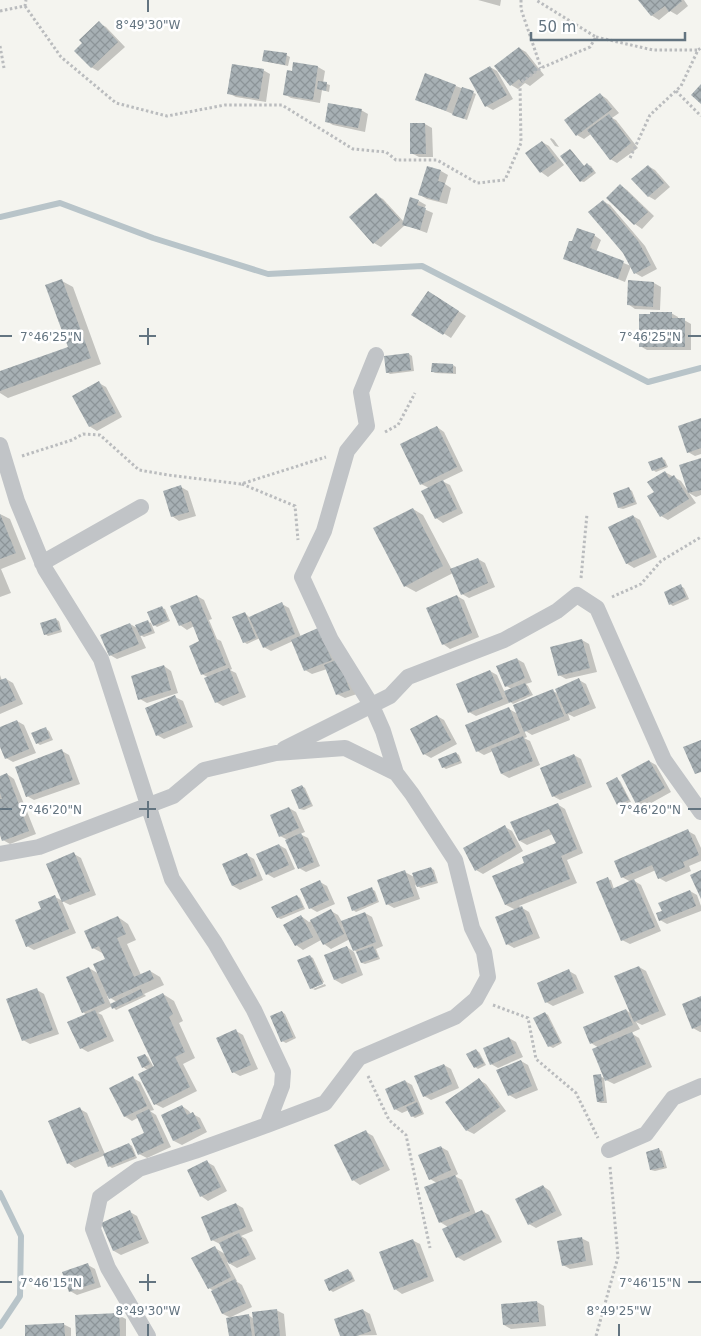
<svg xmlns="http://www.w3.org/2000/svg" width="701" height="1336" font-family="'DejaVu Sans',sans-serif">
<defs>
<pattern id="building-cross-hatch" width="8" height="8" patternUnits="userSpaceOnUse" patternTransform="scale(1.25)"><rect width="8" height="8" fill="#a7b0b4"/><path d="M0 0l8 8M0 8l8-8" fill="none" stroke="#8c9498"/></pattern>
</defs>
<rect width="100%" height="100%" fill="#f4f4ef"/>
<path fill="#0003" fill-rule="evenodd" d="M 478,0 L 501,0 L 500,6 Z
M 640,0 L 684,0 L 688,6 L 677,15 L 670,11 L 659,20 L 651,15 Z
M 99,23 L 106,27 L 125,47 L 98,71 L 91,67 Z
M 519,48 L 526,52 L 544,75 L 530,86 L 525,83 L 518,89 L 511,85 Z
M 286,55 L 290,57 L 288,66 L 263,61 Z
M 318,67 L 325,71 L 323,83 L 330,85 L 329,92 L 322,90 L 320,103 L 291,98 L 284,94 Z
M 490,67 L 497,71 L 513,99 L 493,110 L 486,106 Z
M 263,70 L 270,74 L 266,102 L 236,97 L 228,93 Z
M 456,86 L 476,94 L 467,120 L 417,99 Z
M 600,94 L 607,99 L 619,113 L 612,118 L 616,120 L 638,148 L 617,163 L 610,159 L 591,134 L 584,139 L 577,135 Z
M 361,110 L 368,114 L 365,132 L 333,125 L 326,121 Z
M 411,124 L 425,124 L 432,128 L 433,157 L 419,157 L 411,153 Z
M 551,138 L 554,140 L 559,147 L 555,146 L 550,139 Z
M 542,142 L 549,146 L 564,165 L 548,177 L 541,172 L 527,154 Z
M 571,150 L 585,167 L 588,165 L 591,166 L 596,173 L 584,182 L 580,181 Z
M 648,166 L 655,170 L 670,187 L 655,200 L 648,196 Z
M 441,171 L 448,175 L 445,184 L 451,188 L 447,204 L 427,199 L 420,195 Z
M 620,185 L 627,190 L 654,216 L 642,229 L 635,224 L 608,198 Z
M 376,195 L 383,199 L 404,222 L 419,201 L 426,205 L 424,209 L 433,213 L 427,233 L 405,225 L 381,247 L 374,243 Z
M 603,201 L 610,205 L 645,246 L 657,269 L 642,277 L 635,273 Z
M 594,235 L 601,240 L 596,252 L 631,266 L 625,282 L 565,258 Z
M 62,281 L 73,287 L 101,364 L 8,398 L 0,393 L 0,373 L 69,348 Z
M 629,282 L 654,283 L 661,287 L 660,310 L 635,309 L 628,304 Z
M 435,296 L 466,316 L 451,338 L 413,314 Z
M 671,313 L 678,317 L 678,320 L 684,320 L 691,324 L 691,350 L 647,350 L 640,346 Z
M 409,354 L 412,356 L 414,371 L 390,374 L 387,372 Z
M 453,365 L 456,367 L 456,374 L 435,373 L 432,371 Z
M 99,383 L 106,387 L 122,417 L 97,431 L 89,426 Z
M 701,419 L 701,454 L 695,456 L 688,452 Z
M 437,427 L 444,432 L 463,471 L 442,481 L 450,485 L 463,513 L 443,523 L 436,518 L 429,488 L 421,484 Z
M 661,458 L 665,460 L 668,467 L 656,472 L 653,470 Z
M 701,460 L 701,495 L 696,497 L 689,493 L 696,503 L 668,520 L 661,516 L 655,492 L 665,472 L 681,481 L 687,490 Z
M 181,487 L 188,491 L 196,516 L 179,521 L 172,516 Z
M 629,489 L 632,491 L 637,504 L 623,509 L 619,508 L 614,494 Z
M 413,509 L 423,515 L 452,570 L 478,559 L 485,563 L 495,587 L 469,598 L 462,594 L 453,573 L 416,592 L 405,586 Z
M 0,514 L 10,519 L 26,559 L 1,569 L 11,593 L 0,597 Z
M 633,516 L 640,520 L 657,557 L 634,568 L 626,563 Z
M 680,586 L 684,588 L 689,599 L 673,606 L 670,604 Z
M 197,596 L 204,600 L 212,619 L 209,620 L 217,639 L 221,641 L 232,669 L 230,670 L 236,673 L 246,697 L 223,706 L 216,702 L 209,678 L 202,674 L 202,642 L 194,626 L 187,630 L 180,625 Z
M 457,596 L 464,600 L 479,637 L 450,649 L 443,644 Z
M 282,604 L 289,608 L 301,637 L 318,630 L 357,694 L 345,698 L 337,694 L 327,669 L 312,674 L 305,670 L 293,641 L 271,651 L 264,647 L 260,638 L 247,644 L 244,642 L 245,613 L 250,618 Z
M 162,608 L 165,609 L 170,621 L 157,627 L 154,625 Z
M 55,619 L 59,621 L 62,632 L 48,636 L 45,634 Z
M 148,622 L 151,623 L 155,633 L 144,637 L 140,635 L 146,648 L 117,659 L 110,655 L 130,624 L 139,629 Z
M 582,640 L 589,644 L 597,672 L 566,679 L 559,675 Z
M 517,659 L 524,663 L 532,682 L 526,684 L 528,686 L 533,695 L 513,704 L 508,700 L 509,703 L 476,716 L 469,712 L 490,671 L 497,675 L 505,693 L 512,689 L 506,686 Z
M 164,666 L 171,671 L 178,693 L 147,703 L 140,699 Z
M 0,675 L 2,681 L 6,679 L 13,683 L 23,704 L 0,714 Z
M 579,680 L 586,684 L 596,708 L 574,717 L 568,714 L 570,720 L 532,735 L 524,730 L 527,737 L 524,738 L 530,741 L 540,765 L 509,778 L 502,774 L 493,751 L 484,755 L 477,751 L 509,709 L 518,714 L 553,691 L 558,694 Z
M 175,697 L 183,701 L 193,727 L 164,739 L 157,735 Z
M 437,716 L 444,720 L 457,744 L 431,758 L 424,754 Z
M 17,721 L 24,725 L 36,753 L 13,762 L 6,758 L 0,744 L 0,728 Z
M 46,729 L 49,731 L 53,740 L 40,745 L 37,743 Z
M 62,751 L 69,755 L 80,784 L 34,800 L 27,796 Z
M 456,753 L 459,755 L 462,763 L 446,769 L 443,767 Z
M 574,755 L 581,759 L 592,787 L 560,800 L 553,796 Z
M 649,761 L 656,765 L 671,792 L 644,807 L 637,803 Z
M 7,774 L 14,779 L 36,834 L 10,844 L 3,840 L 0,831 L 0,777 Z
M 617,779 L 620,781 L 631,802 L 621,806 L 618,804 Z
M 302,786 L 305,788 L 313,806 L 304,810 L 300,809 L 292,791 Z
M 557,804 L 565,809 L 583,853 L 567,860 L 577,883 L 519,906 L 529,912 L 540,938 L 514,948 L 507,944 L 516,910 L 506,905 L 526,863 L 557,844 L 553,834 L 527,845 L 520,841 Z
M 289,808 L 296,812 L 305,832 L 300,834 L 308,838 L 320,866 L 306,872 L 299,868 L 288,840 L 280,836 Z
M 505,827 L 512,831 L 523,851 L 483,874 L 476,870 Z
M 688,831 L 695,835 L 701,848 L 701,861 L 689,866 L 691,871 L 666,882 L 659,878 L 656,870 L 633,880 L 641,885 L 661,931 L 630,944 L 622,940 L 607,879 L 611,880 L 614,889 L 631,882 L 622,877 Z
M 279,845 L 286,849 L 295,869 L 274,878 L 267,874 Z
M 74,854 L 81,858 L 96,895 L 70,905 L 62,901 L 76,933 L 34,950 L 27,946 L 43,910 L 55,897 L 63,901 Z
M 247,855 L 254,859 L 263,880 L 240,890 L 233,886 L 224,865 Z
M 431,868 L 434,870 L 438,883 L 421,888 L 415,885 L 420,899 L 394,908 L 387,904 L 405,872 L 414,877 Z
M 320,882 L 327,886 L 335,904 L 317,912 L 310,908 Z
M 372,889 L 375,891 L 379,902 L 356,912 L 353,910 Z
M 690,891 L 697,895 L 701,906 L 701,911 L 667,924 L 660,920 Z
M 297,896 L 300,898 L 305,909 L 281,919 L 278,918 Z
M 331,911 L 338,915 L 342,922 L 365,913 L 372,917 L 383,946 L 376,949 L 380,959 L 365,964 L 362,963 L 358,953 L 354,950 L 350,939 L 331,949 L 324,944 L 321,940 L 303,950 L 296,945 L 301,916 L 309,922 Z
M 118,917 L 128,924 L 136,940 L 127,944 L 141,975 L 150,971 L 160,977 L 164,985 L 144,994 L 146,996 L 116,1010 L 112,1006 L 98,1013 L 102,1015 L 114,1041 L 88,1052 L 81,1048 L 87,1015 L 83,1012 L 89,968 L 99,974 L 107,960 L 104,954 L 93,948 ZM 107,996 L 117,1002 L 111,1005 Z
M 347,947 L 354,952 L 363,975 L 342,984 L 335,980 Z
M 310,956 L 313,958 L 324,982 L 312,989 L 299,961 Z
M 639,967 L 646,971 L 666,1015 L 642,1025 L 636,1022 L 640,1029 L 631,1033 L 639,1038 L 652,1067 L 614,1084 L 606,1080 L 599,1048 L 591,1043 L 626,1010 L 632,1014 Z
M 569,971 L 576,975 L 584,993 L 553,1006 L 546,1002 Z
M 325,984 L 326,986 L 315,990 L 313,989 Z
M 37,990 L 44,994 L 59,1034 L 30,1044 L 23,1040 Z
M 163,994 L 174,1001 L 183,1021 L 179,1023 L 195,1058 L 183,1064 L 197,1091 L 163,1108 L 155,1104 L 149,1071 L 143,1067 L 145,1055 L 148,1057 L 154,1068 Z
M 701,997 L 701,1032 L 700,1032 L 693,1028 Z
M 282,1012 L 285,1014 L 296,1038 L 286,1043 L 282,1041 Z
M 545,1013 L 548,1015 L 562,1043 L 553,1048 L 549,1046 Z
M 236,1031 L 243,1035 L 258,1069 L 240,1076 L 233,1072 Z
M 509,1038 L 516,1042 L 523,1057 L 498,1068 L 491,1064 Z
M 476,1050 L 479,1052 L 486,1065 L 478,1069 L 475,1067 Z
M 521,1061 L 528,1065 L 538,1090 L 516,1099 L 509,1095 Z
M 444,1065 L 451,1069 L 459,1088 L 431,1100 L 424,1096 Z
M 600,1076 L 604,1078 L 607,1103 L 601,1103 L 598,1102 Z
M 133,1078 L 140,1082 L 154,1110 L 150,1111 L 156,1115 L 171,1147 L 147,1158 L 139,1154 L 146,1134 L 139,1117 L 132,1121 L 124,1116 Z
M 479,1080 L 486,1084 L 506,1111 L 474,1134 L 466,1130 Z
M 405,1081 L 412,1085 L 424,1114 L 415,1118 L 412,1116 L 409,1110 L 402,1113 L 395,1109 Z
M 182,1106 L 189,1111 L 191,1114 L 193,1114 L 200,1118 L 207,1132 L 182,1145 L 174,1141 L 163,1116 Z
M 80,1109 L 87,1113 L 105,1154 L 129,1144 L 132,1146 L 137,1158 L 112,1168 L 109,1166 L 105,1155 L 75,1168 L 68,1163 Z
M 366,1132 L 373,1136 L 390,1170 L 360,1185 L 353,1180 Z
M 441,1147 L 448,1151 L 458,1174 L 455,1176 L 462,1180 L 476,1214 L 482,1211 L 489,1215 L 502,1242 L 464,1261 L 457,1257 L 448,1227 L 440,1222 L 437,1183 L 430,1179 Z
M 659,1150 L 662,1151 L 667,1168 L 655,1171 L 651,1170 Z
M 207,1162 L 214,1166 L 227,1191 L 208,1201 L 201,1196 L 188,1171 Z
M 543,1186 L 550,1191 L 562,1215 L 536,1228 L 529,1224 Z
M 236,1204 L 243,1208 L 253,1231 L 241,1236 L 246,1239 L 256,1259 L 237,1268 L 227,1262 L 237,1281 L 236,1281 L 242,1285 L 252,1307 L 231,1317 L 248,1315 L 254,1319 L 276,1310 L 284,1314 L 286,1336 L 230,1336 L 231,1318 L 223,1314 L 212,1292 L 214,1291 L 209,1288 L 215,1248 L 225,1254 L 220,1244 L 212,1240 Z
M 130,1212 L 137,1216 L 149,1243 L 121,1255 L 114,1251 L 102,1223 Z
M 581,1238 L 589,1242 L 593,1265 L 570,1269 L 563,1265 Z
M 412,1240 L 420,1244 L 434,1281 L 402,1294 L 395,1289 Z
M 88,1265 L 95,1269 L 101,1287 L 77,1295 L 70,1291 Z
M 348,1270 L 351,1272 L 355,1281 L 333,1292 L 330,1290 Z
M 537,1302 L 544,1306 L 546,1326 L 511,1329 L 504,1325 Z
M 363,1310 L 370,1314 L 377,1335 L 342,1336 Z
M 118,1315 L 126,1319 L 126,1336 L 77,1336 Z
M 63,1324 L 71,1328 L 71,1336 L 27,1336 Z"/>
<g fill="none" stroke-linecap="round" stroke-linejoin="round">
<path stroke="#b8c4c9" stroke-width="6" d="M 0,217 L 60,203 L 153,238 L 268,274 L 422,266 L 648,382 L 701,368
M 0,1193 L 21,1236 L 20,1296 L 0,1326"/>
</g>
<path fill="url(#building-cross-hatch)" d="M 638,0 L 681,0 L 682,1 L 669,12 L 665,6 L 651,16 Z
M 99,21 L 118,42 L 91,68 L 74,51 L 82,43 L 79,40 Z
M 519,47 L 538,70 L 522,83 L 519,79 L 510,86 L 494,66 Z
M 264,50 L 287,53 L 285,65 L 262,61 Z
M 293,62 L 318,66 L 313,100 L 283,95 L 287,70 L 292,71 Z
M 232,64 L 264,69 L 259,99 L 227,94 Z
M 490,66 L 507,95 L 485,107 L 469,78 Z
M 425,73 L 456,85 L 446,111 L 415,100 Z
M 318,81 L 327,82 L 326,91 L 317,89 Z
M 701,84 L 701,104 L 691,95 Z
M 462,87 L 474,91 L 464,119 L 452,115 Z
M 600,93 L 612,109 L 576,136 L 564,120 Z
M 328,103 L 362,109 L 358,128 L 325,122 Z
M 609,114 L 631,143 L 610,160 L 587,130 Z
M 410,123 L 425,123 L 426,154 L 410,154 Z
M 542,141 L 557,161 L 540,173 L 525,153 Z
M 570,149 L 584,166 L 587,163 L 594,171 L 580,182 L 560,156 Z
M 648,165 L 664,183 L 648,197 L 631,179 Z
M 427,166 L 441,170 L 438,181 L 445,183 L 439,201 L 418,195 Z
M 620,184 L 648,212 L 634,225 L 606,198 Z
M 376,193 L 400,220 L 373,244 L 349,217 Z
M 410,197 L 419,200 L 417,205 L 426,208 L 420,230 L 402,225 Z
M 603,200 L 638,241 L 651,265 L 634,274 L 623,253 L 588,212 Z
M 577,228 L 595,234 L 590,248 L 624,261 L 618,279 L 563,259 L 569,241 L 572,241 Z
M 62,279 L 91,358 L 0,391 L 0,371 L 68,347 L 45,285 Z
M 628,280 L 654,282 L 653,307 L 627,305 Z
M 428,291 L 459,311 L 443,335 L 411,315 Z
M 650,312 L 672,312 L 672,318 L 685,318 L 685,347 L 639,347 L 639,314 L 650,314 Z
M 409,353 L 411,370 L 386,373 L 384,356 Z
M 432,363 L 453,364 L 453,373 L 431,372 Z
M 99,381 L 116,413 L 89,427 L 72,396 Z
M 701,418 L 701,448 L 687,453 L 678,426 Z
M 437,426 L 457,467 L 420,485 L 400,444 Z
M 662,457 L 666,466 L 652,471 L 648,462 Z
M 701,458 L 701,490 L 688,493 L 679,465 Z
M 665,471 L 669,478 L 674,475 L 689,499 L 660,517 L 647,496 L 654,492 L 647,482 Z
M 443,480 L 457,509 L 435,519 L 421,491 Z
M 181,485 L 189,512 L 171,517 L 163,491 Z
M 629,487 L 635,502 L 618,508 L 613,493 Z
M 413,508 L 443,566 L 404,587 L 373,528 Z
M 0,514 L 16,553 L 0,559 Z
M 633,515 L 651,553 L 626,564 L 608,527 Z
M 478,558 L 488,583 L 461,595 L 450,569 Z
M 681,584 L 686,597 L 669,605 L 664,592 Z
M 197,595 L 226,665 L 201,675 L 189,646 L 199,641 L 191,621 L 179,626 L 170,606 Z
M 457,595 L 472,633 L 442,645 L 426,608 Z
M 282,602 L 295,634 L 263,648 L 249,617 Z
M 162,606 L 168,620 L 153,626 L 147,612 Z
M 245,612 L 256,638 L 243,643 L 232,617 Z
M 56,618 L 60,630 L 44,635 L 40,623 Z
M 148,620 L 152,631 L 140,636 L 135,625 Z
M 130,623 L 139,644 L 109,656 L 100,635 Z
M 318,628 L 332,660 L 304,671 L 291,640 Z
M 582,639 L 590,668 L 558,676 L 550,647 Z
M 517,658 L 525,678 L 505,687 L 496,666 Z
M 338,659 L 350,690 L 336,695 L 324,665 Z
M 164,665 L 171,690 L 138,700 L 131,676 Z
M 229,668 L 239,693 L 215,703 L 204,678 Z
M 490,670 L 503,699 L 468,713 L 456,684 Z
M 6,678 L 16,700 L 0,707 L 0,680 Z
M 579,678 L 590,704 L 566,714 L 555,689 Z
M 525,683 L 530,694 L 509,703 L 504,691 Z
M 553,689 L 564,716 L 524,732 L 513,705 Z
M 175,695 L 187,723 L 156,736 L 145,708 Z
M 509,707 L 520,733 L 476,752 L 465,725 Z
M 437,715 L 451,740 L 423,755 L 410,729 Z
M 17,720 L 29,749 L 5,759 L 0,747 L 0,727 Z
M 46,727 L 50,738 L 36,744 L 31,733 Z
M 523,736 L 533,761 L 501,774 L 491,749 Z
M 701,740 L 701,772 L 695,774 L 683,747 Z
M 62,749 L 73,780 L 26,797 L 15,767 Z
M 456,752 L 460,761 L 442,768 L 438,759 Z
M 574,754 L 586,783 L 552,797 L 540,768 Z
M 649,760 L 665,788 L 636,804 L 621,775 Z
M 7,773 L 29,831 L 2,841 L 0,835 L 0,799 L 2,799 L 0,793 L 0,776 Z
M 617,777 L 629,800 L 617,805 L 606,783 Z
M 302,785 L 311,804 L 299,809 L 291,790 Z
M 558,803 L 577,849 L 561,856 L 570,879 L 505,905 L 492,876 L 524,863 L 522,857 L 556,843 L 549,829 L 519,841 L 510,822 Z
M 289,807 L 299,828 L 279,837 L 270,815 Z
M 505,825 L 516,847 L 475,871 L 463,848 Z
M 688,829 L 699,855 L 683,862 L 685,867 L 658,879 L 652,865 L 621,878 L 614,861 Z
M 301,833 L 314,862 L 298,869 L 285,840 Z
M 279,844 L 289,865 L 266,875 L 256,854 Z
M 74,852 L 90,891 L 62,902 L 46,864 Z
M 247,853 L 257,876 L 232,886 L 222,864 Z
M 431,867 L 436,881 L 417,887 L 412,873 Z
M 405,870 L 414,896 L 386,905 L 377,880 Z
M 701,870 L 701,899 L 690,875 Z
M 608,877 L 612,889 L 634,879 L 655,927 L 621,941 L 596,882 Z
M 320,880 L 329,900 L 309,909 L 300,889 Z
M 372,887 L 377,901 L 352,911 L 347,897 Z
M 690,890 L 696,906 L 659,921 L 656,913 L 662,911 L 658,903 Z
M 55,895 L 69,929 L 26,947 L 15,920 L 41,909 L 38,902 Z
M 297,895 L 303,907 L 277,918 L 271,907 Z
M 522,906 L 533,934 L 506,945 L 495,917 Z
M 331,909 L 344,934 L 323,945 L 310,920 Z
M 365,912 L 376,942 L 353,951 L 341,921 Z
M 301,915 L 313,937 L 295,946 L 283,925 Z
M 118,916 L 126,934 L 117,938 L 134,977 L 150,970 L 154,979 L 109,999 L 93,964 L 105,959 L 99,946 L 92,949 L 84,931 Z
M 347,946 L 357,972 L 334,980 L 324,955 Z
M 373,946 L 378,957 L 361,963 L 356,952 Z
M 310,955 L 323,984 L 310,989 L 297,960 Z
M 639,966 L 659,1011 L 634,1022 L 614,976 Z
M 89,967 L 105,1003 L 82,1013 L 66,977 Z
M 569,969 L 577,989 L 545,1003 L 537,983 Z
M 37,988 L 53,1030 L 22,1041 L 6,999 Z
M 141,989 L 143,995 L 112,1009 L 110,1004 Z
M 163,993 L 173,1014 L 169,1017 L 185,1052 L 175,1057 L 190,1087 L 154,1105 L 138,1074 L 154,1066 L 128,1010 Z
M 701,996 L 701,1025 L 692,1029 L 682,1004 Z
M 626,1009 L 633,1025 L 590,1044 L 583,1027 Z
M 95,1010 L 107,1037 L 80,1049 L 67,1022 Z
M 282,1011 L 293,1037 L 281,1042 L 270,1016 Z
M 545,1012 L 560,1042 L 548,1047 L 533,1018 Z
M 236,1029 L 251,1065 L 232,1073 L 216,1038 Z
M 632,1032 L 646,1064 L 605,1081 L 592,1049 Z
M 509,1037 L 516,1053 L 490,1065 L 483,1048 Z
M 476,1049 L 484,1063 L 474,1068 L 466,1054 Z
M 145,1054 L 150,1064 L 142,1068 L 137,1057 Z
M 521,1060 L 532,1086 L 508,1096 L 496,1070 Z
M 444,1064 L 452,1084 L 423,1097 L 414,1076 Z
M 601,1074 L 604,1101 L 597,1102 L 593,1075 Z
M 133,1076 L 147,1106 L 124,1117 L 109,1088 Z
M 479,1078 L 500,1107 L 466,1131 L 445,1102 Z
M 405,1080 L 415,1101 L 394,1110 L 385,1089 Z
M 417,1102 L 422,1113 L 411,1117 L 406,1107 Z
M 182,1105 L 187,1115 L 193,1112 L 201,1128 L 173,1141 L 161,1115 Z
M 80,1107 L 99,1151 L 67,1164 L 48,1121 Z
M 149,1109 L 164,1143 L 138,1155 L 131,1139 L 144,1133 L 136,1115 Z
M 366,1130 L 384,1166 L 352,1181 L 334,1145 Z
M 129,1143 L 135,1156 L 108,1167 L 103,1154 Z
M 441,1146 L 451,1170 L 429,1180 L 418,1155 Z
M 659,1148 L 664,1167 L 650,1170 L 646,1152 Z
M 207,1160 L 221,1187 L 200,1197 L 187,1170 Z
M 455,1175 L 470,1211 L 439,1223 L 424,1187 Z
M 543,1185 L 556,1211 L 528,1225 L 515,1199 Z
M 236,1203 L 246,1227 L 211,1241 L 201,1217 Z
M 130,1210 L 142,1239 L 113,1251 L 101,1223 Z
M 482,1210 L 496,1238 L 456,1258 L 442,1229 Z
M 239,1233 L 250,1255 L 229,1264 L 219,1243 Z
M 582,1237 L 586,1261 L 562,1266 L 557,1241 Z
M 413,1239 L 428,1277 L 394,1290 L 379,1252 Z
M 215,1246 L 231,1277 L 208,1289 L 191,1258 Z
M 88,1263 L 95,1283 L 69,1292 L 62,1272 Z
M 348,1269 L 353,1279 L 329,1291 L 324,1280 Z
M 235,1279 L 246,1303 L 222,1314 L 211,1291 Z
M 537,1301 L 539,1322 L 503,1325 L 501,1304 Z
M 277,1309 L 280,1336 L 255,1336 L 252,1312 Z
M 363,1309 L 371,1331 L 357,1336 L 340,1336 L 334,1319 Z
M 119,1313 L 120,1336 L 76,1336 L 75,1315 Z
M 249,1314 L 252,1336 L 229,1336 L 226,1318 Z
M 64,1323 L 65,1336 L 25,1336 L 25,1325 Z"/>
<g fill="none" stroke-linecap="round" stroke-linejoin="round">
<path stroke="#babcbe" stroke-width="3" stroke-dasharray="2.5 2.5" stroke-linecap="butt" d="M 521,0 L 521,9 L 541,68
M 25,6 L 61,57 L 116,103 L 167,116 L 225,105 L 282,105 L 353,149 L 386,152 L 396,160 L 437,160 L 477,183 L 505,180 L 521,143 L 520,83 L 541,68 L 590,47 L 596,37 L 536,0
M 0,11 L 25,6 L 26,0
M 596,37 L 653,50 L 698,50
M 0,46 L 4,68
M 676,91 L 701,116
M 630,158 L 650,115 L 681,86 L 698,50 L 701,48
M 385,432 L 398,425 L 415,393
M 22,456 L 72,440 L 83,434 L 100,435 L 139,470 L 168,475 L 241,484 L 326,457
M 242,484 L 295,506 L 298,540
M 581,578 L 587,514
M 612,597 L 641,584 L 661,561 L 701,537
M 493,1005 L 528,1018 L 536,1059 L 576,1093 L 598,1138
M 368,1076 L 389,1120 L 406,1135 L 430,1248
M 596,1336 L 618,1257 L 610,1167"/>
<path stroke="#c1c4c7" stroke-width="16" d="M 376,355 L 361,392 L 367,426 L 347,451 L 324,531 L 302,577 L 331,640 L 372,706 L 383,731 L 396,773
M 0,445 L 17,501 L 45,569 L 101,659 L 172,879 L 215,943 L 254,1010 L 283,1072 L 282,1086 L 267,1125 L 195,1151 L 139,1169 L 100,1197 L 93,1229 L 108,1268 L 148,1336
M 42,563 L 141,507
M 284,749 L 390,696 L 408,677 L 504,640 L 557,611 L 577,595 L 597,608 L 664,760 L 701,812
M 0,854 L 39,847 L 173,796 L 204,770 L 276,753 L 345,748 L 396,773 L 412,794 L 455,860 L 472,928 L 484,952 L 488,977 L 476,999 L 455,1017 L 359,1058 L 325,1103 L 267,1125
M 609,1150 L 646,1134 L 673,1098 L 701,1086"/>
</g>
<path fill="none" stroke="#637480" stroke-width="2" d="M 148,0 L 148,12M 148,328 L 148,345M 0,336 L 12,336M 139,336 L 156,336M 688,336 L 701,336M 148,801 L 148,818M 0,809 L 12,809M 139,809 L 156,809M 688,809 L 701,809M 148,1274 L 148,1291M 0,1282 L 12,1282M 139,1282 L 156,1282M 688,1282 L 701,1282M 148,1324 L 148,1336M 619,1324 L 619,1336"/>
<g font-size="12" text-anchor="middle" fill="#637480" stroke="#fff" stroke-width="5" stroke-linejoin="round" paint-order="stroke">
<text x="148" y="29">8°49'30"W</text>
<text x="51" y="341">7°46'25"N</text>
<text x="650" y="341">7°46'25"N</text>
<text x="51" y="814">7°46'20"N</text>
<text x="650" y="814">7°46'20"N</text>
<text x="51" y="1287">7°46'15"N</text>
<text x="650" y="1287">7°46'15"N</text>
<text x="148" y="1315">8°49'30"W</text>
<text x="619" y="1315">8°49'25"W</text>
</g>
<path d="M531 32v8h154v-8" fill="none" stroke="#637480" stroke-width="2.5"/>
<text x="538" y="32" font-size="15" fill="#637480" stroke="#ffffff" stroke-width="4" paint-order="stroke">50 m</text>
</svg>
